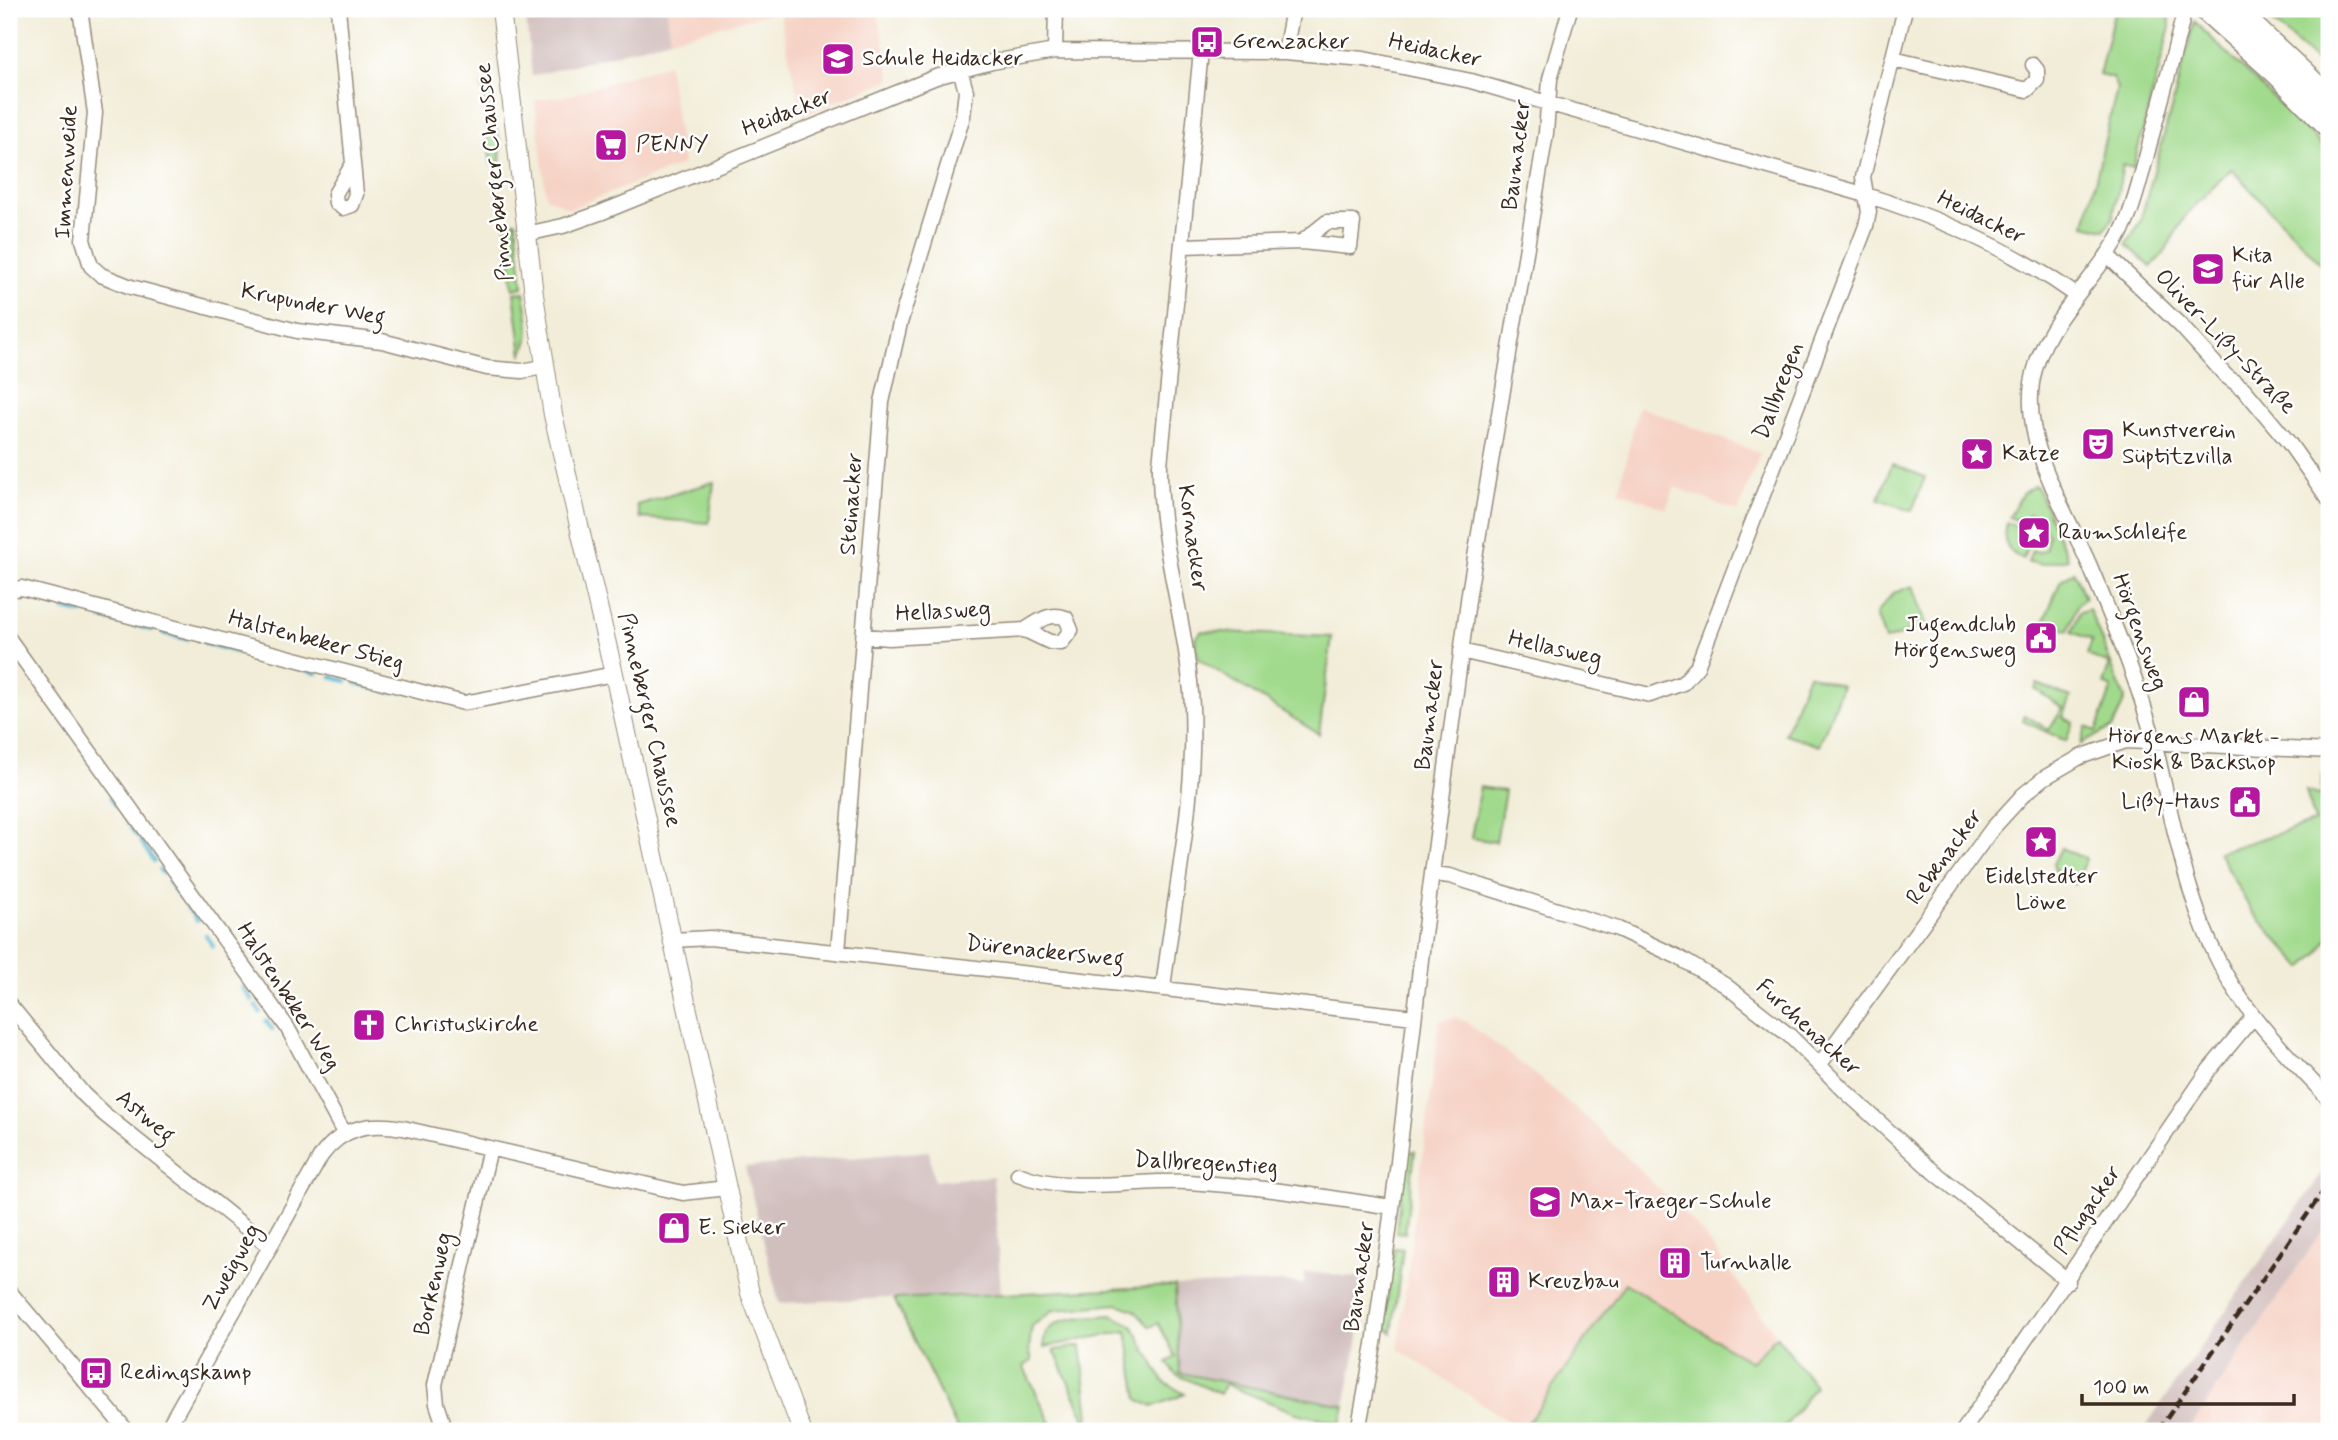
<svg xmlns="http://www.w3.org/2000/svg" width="2338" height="1440" font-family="Mynerve,sans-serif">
<rect width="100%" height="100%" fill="#fff"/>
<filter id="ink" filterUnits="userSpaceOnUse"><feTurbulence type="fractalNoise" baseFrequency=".0143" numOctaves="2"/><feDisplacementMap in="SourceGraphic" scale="14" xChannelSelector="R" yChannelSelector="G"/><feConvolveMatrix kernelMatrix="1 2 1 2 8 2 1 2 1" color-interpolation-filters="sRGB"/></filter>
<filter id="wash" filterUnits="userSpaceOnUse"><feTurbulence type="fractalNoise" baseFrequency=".00686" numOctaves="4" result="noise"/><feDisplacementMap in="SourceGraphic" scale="28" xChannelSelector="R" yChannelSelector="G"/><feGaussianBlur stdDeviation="1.57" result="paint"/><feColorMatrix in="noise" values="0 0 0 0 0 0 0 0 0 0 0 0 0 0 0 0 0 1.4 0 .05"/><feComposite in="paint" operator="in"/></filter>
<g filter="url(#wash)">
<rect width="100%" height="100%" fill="#f2edd8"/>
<path fill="#f6d2c4" d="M 667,9 L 877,9 L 891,79 L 802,115 L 779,11 L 670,39 Z
M 668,64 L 683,164 L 570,209 L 546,197 L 535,100 L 567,96 Z
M 1638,406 L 1760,453 L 1738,512 L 1675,487 L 1666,509 L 1619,491 Z
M 1455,1017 L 1466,1022 L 1535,1074 L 1592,1123 L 1700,1230 L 1777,1336 L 1752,1362 L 1625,1284 L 1525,1431 L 1513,1431 L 1516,1426 L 1398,1349 L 1440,1021 Z
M 2329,1221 L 2329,1431 L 2188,1431 Z"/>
<path fill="#d1bfbe" d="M 525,9 L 667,9 L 670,39 L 532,76 Z
M 929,1151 L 934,1181 L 993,1176 L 1001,1293 L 779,1303 L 745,1167 Z
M 2329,1163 L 2329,1221 L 2188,1431 L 2142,1431 Z
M 1305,1272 L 1365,1278 L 1356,1351 L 1345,1406 L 1180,1373 L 1175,1286 L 1281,1282 L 1304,1284 Z"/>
<path fill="#a1da8d" stroke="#6e8256" stroke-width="2" d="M 2115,9 L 2169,9 L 2170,27 L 2133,168 L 2123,165 L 2113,217 L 2105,230 L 2085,225 L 2117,88 L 2112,78 L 2099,75 Z
M 2259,9 L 2329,9 L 2329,73 Z
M 2195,22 L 2329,152 L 2329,272 L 2231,169 L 2185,216 L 2164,253 L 2151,267 L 2126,244 L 2140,222 Z
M 490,84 L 493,119 L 501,143 L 500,163 L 491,164 L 482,85 Z
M 516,221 L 523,287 L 513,289 L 505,222 Z
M 524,292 C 527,312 534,336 522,354 L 514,293 Z
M 1892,464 L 1925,477 L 1912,511 L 1879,499 Z
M 714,482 L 709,523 L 640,518 L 637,505 Z
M 2036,485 L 2068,559 L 2041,564 L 2028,562 L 2032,551 L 2040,552 L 2046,548 L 2048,534 L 2035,516 L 2028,514 L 2023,523 L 2009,517 L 2023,493 Z
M 2007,523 L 2023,528 L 2023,537 L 2030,543 L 2023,559 C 2007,553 2001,539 2007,523 Z
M 2074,572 L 2085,598 L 2078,604 L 2068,631 L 2044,621 L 2061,580 Z
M 1913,586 L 1927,626 L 1885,640 L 1876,614 L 1893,593 Z
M 2089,609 L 2125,699 L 2113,727 L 2081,744 L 2086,727 L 2096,731 L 2112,688 L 2103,684 L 2110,664 L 2087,655 L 2092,640 L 2072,632 L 2080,612 Z
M 1202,631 L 1332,637 L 1319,734 L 1198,659 L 1195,638 Z
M 1808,674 L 1842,686 L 1819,746 L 1785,734 Z
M 2037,684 L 2071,697 L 2063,718 L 2073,722 L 2066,741 L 2023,721 L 2025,715 L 2049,730 L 2063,708 L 2035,689 Z
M 2322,775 L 2329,776 L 2329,937 L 2318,954 L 2303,968 L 2252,912 L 2218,852 L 2315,822 L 2306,791 L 2321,796 Z
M 1480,787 L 1505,791 L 1496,842 L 1471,838 Z
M 2061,848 L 2086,859 L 2075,884 L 2057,877 L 2053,864 Z
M 1415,1151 L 1405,1233 L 1396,1232 L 1405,1152 Z
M 1394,1248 L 1403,1249 L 1392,1333 L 1384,1324 Z
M 1625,1283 L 1751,1362 L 1777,1336 L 1815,1386 L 1782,1431 L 1523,1430 Z
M 1175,1286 L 1180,1373 L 1345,1406 L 1341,1423 L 1296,1413 L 1225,1384 L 1220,1394 L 1175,1374 L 1167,1362 L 1176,1357 L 1158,1323 L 1150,1327 L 1134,1310 L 1118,1304 L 1054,1310 L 1032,1326 L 1029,1349 L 1032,1361 L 1023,1366 L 1055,1431 L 958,1431 L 894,1299 Z
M 1111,1315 L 1132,1325 L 1164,1382 L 1185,1394 L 1152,1407 L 1138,1399 L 1127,1331 L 1044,1347 C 1040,1314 1090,1317 1111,1315 Z
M 1081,1346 L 1089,1418 L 1086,1421 L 1054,1350 Z"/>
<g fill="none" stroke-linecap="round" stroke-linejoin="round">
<path stroke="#52b2d0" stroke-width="4.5" d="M 51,604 L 55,606
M 65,609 L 82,613
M 101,618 L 104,619
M 110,620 L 137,626
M 141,627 L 153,630
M 163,633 L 187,639
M 205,643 L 237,652
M 256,657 L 289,666
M 295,667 L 317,673
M 332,677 L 346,681
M 356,683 L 375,688
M 387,691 L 392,692
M 111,798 L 117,806
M 124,816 L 128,823
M 131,828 L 137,836
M 141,841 L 154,861
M 160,870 L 163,873
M 169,882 L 182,900
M 187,907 L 197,921
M 206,935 L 213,946
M 243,988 L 252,1000
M 256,1006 L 260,1012
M 266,1021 L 272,1029"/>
</g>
</g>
<g filter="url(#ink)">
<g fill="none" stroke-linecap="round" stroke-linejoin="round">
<defs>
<path id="minor" d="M 80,9 L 95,113 L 83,240 L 91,266 L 101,275 L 131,287 L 297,331 L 382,341 L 487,368 L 522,371 L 543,367
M 338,9 L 356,194 L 352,205 L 343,208 L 336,203 L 335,194 L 351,167
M 2185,9 C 2175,50 2164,90 2153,131 C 2145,160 2139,190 2128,218 C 2104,277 2042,317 2032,383 C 2023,446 2065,509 2089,564 C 2114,622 2139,684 2155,745 C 2174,825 2188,914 2232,985 C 2258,1027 2295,1063 2329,1099
M 1055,51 L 1056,9
M 1285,52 L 1293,9
M 1893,59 L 2027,90 L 2037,80 L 2037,70 L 2033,65
M 526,234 L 563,226 L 600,213 L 936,77 L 992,62 L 1055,51 L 1285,52 L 1364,59 L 1471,81 L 1866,195 C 1939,218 2013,250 2076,295
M 1184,246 L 1302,242 L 1350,247 L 1353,222 L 1327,222 L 1302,242
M 2107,255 L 2182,327 L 2226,376 L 2244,389 L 2289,443 L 2329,500
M 9,590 L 22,588 L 464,703 L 614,674
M 864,636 L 889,638 L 1025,630 L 1050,642 L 1061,643 L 1071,630 L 1066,618 C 1049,612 1039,621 1025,630
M 9,639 L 287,1027 L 344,1133
M 1461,651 L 1650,695 L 1683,683 L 1697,667 L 1866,226 L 1869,212 L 1863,177 L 1905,9
M 1433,874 L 1450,876 L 1618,929 L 1678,957 L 1725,985 L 1790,1036 L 1845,1091 L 1926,1165 L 2068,1281
M 672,940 L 710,938 L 1414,1017
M 838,952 L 882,402 L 900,323 L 963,116 L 966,91 L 960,70
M 1163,988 C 1174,896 1196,800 1192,707 C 1188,625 1159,548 1160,465 L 1201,51
M 9,1004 L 83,1094 L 104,1114 L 270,1247
M 1820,1064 L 1992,829 L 2023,795 L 2044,778 L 2080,757 L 2126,741 L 2329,751
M 1018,1174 C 1066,1194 1135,1180 1188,1182 C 1257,1186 1324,1197 1392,1207
M 9,1291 L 127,1431
M 166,1431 L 321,1156 C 342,1127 369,1122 403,1128 L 683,1193 L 726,1188
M 446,1431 L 437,1404 L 435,1385 L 490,1148
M 1358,1431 L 1374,1344 L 1397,1171 L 1423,942 L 1469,593 L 1546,133 L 1550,79 L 1570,9
M 1963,1431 L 2209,1070 L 2254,1016"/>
<path id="major" d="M 501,9 L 534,295 L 553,415 L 614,674 L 750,1293 L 802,1431"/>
<path id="highway" d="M 2204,9 L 2277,74 L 2329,127
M 2235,9 L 2329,97"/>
</defs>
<use href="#minor" stroke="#968c7b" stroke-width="17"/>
<use href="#major" stroke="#968c7b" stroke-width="20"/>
<use href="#highway" stroke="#968c7b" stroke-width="24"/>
<use href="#minor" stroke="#fff" stroke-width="14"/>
<use href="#major" stroke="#fff" stroke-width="18"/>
<use href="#highway" stroke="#fff" stroke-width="21"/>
<path stroke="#3b2a1e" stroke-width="4.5" stroke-dasharray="10 5" stroke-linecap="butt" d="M 2158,1431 L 2329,1183"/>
</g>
</g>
<defs>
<symbol id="bus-square" viewBox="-11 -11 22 22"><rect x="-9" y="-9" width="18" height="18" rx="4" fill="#b5179e" stroke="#fff"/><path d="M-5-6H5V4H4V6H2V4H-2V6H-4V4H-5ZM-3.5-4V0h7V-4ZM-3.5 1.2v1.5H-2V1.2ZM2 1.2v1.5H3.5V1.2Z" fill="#fff"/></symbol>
<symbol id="school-square" viewBox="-11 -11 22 22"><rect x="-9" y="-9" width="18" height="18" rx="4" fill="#b5179e" stroke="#fff"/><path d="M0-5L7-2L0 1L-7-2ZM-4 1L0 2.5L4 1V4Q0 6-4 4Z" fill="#fff"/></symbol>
<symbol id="supermarket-square" viewBox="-11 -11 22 22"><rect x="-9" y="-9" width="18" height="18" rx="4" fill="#b5179e" stroke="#fff"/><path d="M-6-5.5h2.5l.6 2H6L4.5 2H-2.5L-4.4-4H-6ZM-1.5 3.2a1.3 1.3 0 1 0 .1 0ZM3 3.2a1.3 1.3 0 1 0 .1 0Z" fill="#fff"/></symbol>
<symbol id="theatre-square" viewBox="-11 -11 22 22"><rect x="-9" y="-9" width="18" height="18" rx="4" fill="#b5179e" stroke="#fff"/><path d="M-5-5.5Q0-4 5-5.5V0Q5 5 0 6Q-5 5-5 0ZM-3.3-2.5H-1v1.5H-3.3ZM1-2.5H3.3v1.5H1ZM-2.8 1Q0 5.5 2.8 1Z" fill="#fff"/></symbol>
<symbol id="sight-square" viewBox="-11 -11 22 22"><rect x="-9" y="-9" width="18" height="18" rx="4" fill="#b5179e" stroke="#fff"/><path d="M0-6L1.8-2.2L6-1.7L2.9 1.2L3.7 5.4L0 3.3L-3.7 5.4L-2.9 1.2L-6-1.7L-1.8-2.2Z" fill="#fff"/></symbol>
<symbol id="civic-square" viewBox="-11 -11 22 22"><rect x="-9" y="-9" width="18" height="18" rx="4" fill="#b5179e" stroke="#fff"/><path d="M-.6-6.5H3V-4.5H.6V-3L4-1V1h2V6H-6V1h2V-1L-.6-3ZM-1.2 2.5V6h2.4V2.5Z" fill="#fff"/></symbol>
<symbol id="shop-square" viewBox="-11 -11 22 22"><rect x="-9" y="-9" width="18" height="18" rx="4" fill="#b5179e" stroke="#fff"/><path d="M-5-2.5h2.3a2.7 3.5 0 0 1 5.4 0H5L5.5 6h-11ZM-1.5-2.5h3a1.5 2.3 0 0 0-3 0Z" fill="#fff"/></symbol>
<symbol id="church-square" viewBox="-11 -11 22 22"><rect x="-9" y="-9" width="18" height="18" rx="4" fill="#b5179e" stroke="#fff"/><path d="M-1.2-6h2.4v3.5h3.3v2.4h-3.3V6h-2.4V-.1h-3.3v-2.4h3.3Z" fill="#fff"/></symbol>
<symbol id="building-square" viewBox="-11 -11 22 22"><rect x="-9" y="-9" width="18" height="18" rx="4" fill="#b5179e" stroke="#fff"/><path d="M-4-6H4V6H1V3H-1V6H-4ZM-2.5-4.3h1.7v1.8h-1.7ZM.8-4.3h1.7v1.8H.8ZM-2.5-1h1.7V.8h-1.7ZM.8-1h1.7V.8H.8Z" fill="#fff"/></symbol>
</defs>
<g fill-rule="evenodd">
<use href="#bus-square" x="1188" y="23" width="38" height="38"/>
<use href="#school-square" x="819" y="40" width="38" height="38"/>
<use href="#supermarket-square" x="592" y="126" width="38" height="38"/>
<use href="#school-square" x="2189" y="250" width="38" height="38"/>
<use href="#theatre-square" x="2079" y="425" width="38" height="38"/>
<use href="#sight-square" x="1958" y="435" width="38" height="38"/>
<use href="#sight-square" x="2015" y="514" width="38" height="38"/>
<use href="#civic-square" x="2022" y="619" width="38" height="38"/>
<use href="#shop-square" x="2175" y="683" width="38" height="38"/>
<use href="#civic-square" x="2226" y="783" width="38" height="38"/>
<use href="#sight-square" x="2022" y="823" width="38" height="38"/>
<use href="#church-square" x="350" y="1006" width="38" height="38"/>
<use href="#school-square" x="1526" y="1183" width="38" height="38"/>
<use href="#shop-square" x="655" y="1209" width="38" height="38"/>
<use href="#building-square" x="1656" y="1244" width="38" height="38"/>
<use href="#building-square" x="1485" y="1263" width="38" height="38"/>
<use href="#bus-square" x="77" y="1354" width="38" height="38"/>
</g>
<g text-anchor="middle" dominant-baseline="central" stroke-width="5" stroke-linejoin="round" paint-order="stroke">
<g font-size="23" fill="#3b2a1e" stroke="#fff" text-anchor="start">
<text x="1232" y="42">Grenzacker</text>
<text x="862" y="59">Schule Heidacker</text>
<text x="636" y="145">PENNY</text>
<text x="2232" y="256">Kita<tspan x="2232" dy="26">für Alle</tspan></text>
<text x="2122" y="431">Kunstverein<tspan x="2122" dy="26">Süptitzvilla</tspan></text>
<text x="2002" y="454">Katze</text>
<text x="2058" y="533">Raumschleife</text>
<text x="2016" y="625" text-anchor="end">Jugendclub<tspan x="2016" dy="26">Hörgensweg</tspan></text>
<text x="2194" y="737" text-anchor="middle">Hörgens Markt -<tspan x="2194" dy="26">Kiosk &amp; Backshop</tspan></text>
<text x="2220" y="802" text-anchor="end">Lißy-Haus</text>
<text x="2041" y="877" text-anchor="middle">Eidelstedter<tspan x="2041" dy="26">Löwe</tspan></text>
<text x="394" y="1025">Christuskirche</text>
<text x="1570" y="1202">Max-Traeger-Schule</text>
<text x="698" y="1228">E. Sieker</text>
<text x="1700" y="1263">Turnhalle</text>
<text x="1528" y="1282">Kreuzbau</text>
<text x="120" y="1373">Redingskamp</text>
</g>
<g font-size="23" fill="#3b2a1e" stroke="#fff">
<text transform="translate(1435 51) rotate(12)">Heidacker</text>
<text transform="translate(787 113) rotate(-22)">Heidacker</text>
<text transform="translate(1517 155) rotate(-83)">Baumacker</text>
<text transform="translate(67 172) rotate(-87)">Immenweide</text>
<text transform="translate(495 172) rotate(-96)">Pinneberger Chaussee</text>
<text transform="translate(1981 218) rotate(26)">Heidacker</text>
<text transform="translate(313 305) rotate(11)">Krupunder Weg</text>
<text transform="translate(2225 342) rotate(46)">Oliver-Lißy-Straße</text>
<text transform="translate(1779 391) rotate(-69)">Dallbregen</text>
<text transform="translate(852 504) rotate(-86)">Steinacker</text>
<text transform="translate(1192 538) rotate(82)">Kornacker</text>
<text transform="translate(943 612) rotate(-3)">Hellasweg</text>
<text transform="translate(2139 632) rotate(70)">Hörgensweg</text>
<text transform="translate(316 641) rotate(15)">Halstenbeker Stieg</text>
<text transform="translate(1555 649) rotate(13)">Hellasweg</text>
<text transform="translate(1430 715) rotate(-83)">Baumacker</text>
<text transform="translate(649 720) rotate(77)">Pinneberger Chaussee</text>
<text transform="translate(1945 857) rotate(-54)">Rebenacker</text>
<text transform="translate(1045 952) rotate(6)">Dürenackersweg</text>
<text transform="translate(288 997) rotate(57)">Halstenbeker Weg</text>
<text transform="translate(1808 1028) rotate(42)">Furchenacker</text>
<text transform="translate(145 1117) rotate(40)">Astweg</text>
<text transform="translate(1206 1164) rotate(3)">Dallbregenstieg</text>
<text transform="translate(2088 1210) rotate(-56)">Pflugacker</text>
<text transform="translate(232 1268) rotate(-61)">Zweigweg</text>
<text transform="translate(1360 1277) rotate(-82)">Baumacker</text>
<text transform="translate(434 1284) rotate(-77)">Borkenweg</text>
</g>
</g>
<rect width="2338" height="1440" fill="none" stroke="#fff" stroke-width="35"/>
<path d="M2082 1394v10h212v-10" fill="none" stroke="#3b2a1e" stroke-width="3.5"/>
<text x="2093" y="1394" font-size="21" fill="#3b2a1e" stroke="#ffffff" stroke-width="5" paint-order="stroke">100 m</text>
</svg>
